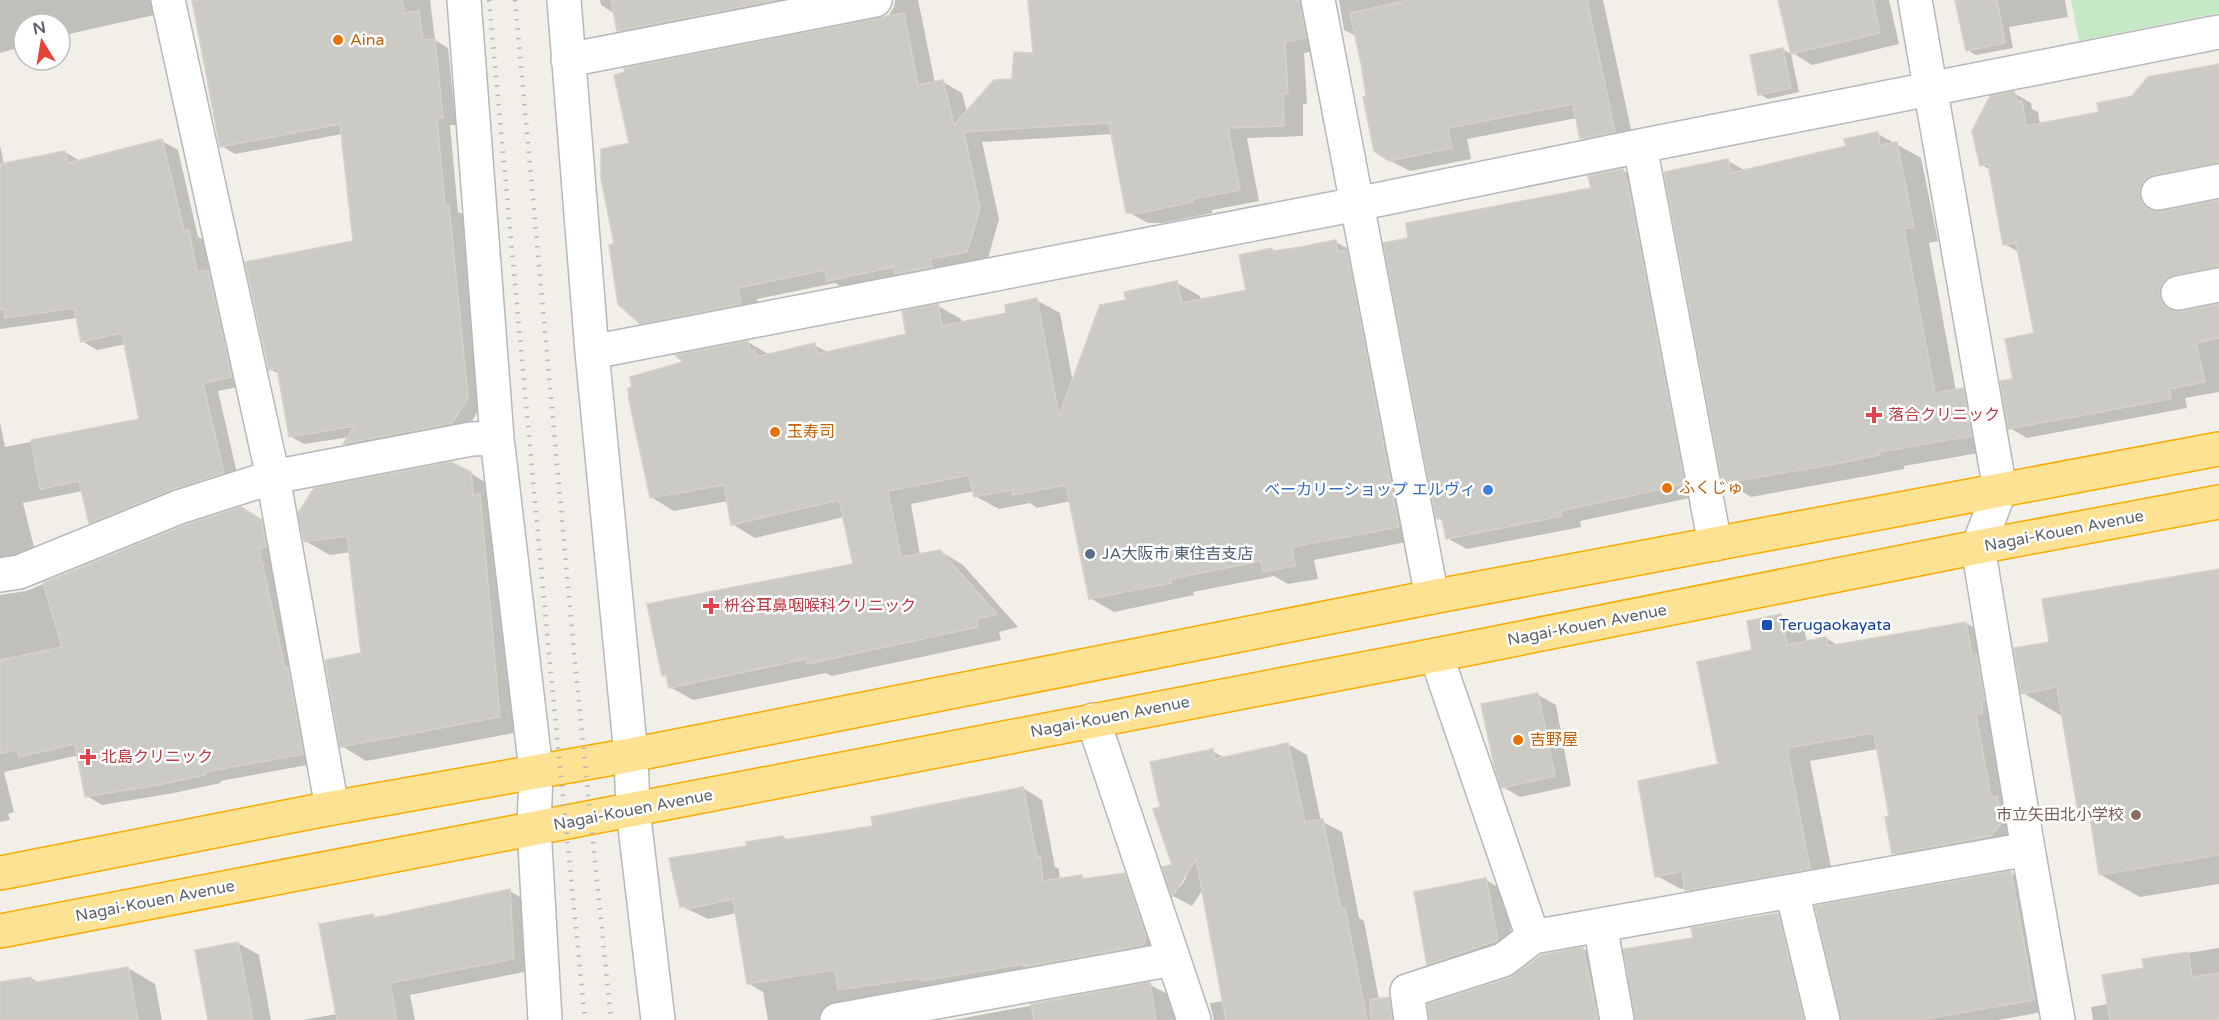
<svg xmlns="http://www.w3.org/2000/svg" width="2219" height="1020" font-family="'Varela Round','Noto Sans JP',sans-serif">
<rect width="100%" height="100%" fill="#f1efe8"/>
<path fill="#c5e8c5" d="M 2071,0 L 2219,0 L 2219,13 L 2079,41 Z"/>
<path fill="#0003" fill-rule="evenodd" d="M 0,0 L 165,0 L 163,13 L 60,36 L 60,24 L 24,24 L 24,46 L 0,53 Z
M 193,0 L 430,0 L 435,40 L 448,48 L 456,125 L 450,125 L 458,212 L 463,214 L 481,406 L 466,431 L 358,451 L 345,444 L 350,437 L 304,444 L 290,436 L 279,374 L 270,369 L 354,242 L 342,134 L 235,154 L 222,146 Z
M 600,0 L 851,0 L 638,42 L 618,30 L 615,14 L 601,5 Z
M 895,0 L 918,0 L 935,83 L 943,82 L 962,93 L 967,112 L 1013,81 L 1035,55 L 1030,0 L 1323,0 L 1325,49 L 1304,53 L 1307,104 L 1303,104 L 1303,136 L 1247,138 L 1259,201 L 1212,210 L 1212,213 L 1162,223 L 1148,223 L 1128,212 L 1113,134 L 982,142 L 999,219 L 987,262 L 848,291 L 835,283 L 757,299 L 760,315 L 661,334 L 641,322 L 615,246 L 630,145 L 627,74 L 879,20 L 889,15 L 894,7 Z
M 1339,0 L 1603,0 L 1634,143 L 1601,149 L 1582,138 L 1577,118 L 1467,139 L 1471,159 L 1410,171 L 1389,160 L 1368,97 L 1356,36 L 1344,30 Z
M 1779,0 L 1889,0 L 1899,44 L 1812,65 L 1793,53 Z
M 1957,0 L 2065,0 L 2068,17 L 2009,27 L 2013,48 L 1976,55 L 1967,50 Z
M 1782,49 L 1791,54 L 1799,92 L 1768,99 L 1759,94 Z
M 2219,65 L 2219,174 L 2156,208 L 2159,213 L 2219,202 L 2219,278 L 2176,307 L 2179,313 L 2219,306 L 2219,392 L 2185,398 L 2187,408 L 2027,438 L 2010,428 L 2015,380 L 2036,334 L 2020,253 L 2005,244 L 1990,170 L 1982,165 L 2014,93 L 2031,103 L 2032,109 L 2038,112 L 2040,125 L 2101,113 L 2133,97 Z
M 1878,134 L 1921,158 L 1938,241 L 1929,243 L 1956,391 L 1963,389 L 1988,404 L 1996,450 L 1904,466 L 1904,469 L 1867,476 L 1751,497 L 1726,482 L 1728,161 L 1746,171 L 1848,148 Z
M 162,141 L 178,150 L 198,237 L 204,240 L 210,273 L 223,280 L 247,385 L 218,391 L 239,482 L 106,531 L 91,522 L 83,491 L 23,503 L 37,559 L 0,574 L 0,422 L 5,447 L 141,420 L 126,344 L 97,350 L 82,341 L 77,318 L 0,329 L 0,145 L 4,165 L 65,152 L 80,161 Z
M 1622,170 L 1642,182 L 1704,495 L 1580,521 L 1581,527 L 1467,549 L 1447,538 L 1444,522 L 1438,518 L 1410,239 L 1592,189 Z
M 1336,242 L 1359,255 L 1422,539 L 1314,560 L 1318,579 L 1288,584 L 1274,576 L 1193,592 L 1194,595 L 1114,612 L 1090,598 L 1071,501 L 1037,508 L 1030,503 L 999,509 L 975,496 L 974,491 L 911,504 L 920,555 L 940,551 L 963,565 L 1018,627 L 999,632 L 1001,640 L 832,676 L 826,673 L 693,700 L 670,687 L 668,677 L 663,675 L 855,565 L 844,517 L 755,538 L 732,524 L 728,501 L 674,511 L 651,497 L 748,342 L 770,355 L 814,345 L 829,353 L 908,335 L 938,306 L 961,319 L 962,323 L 1008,314 L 1036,300 L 1060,313 L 1073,383 L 1127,301 L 1177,283 L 1200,296 L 1201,301 L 1248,292 L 1272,250 L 1276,252 Z
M 470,473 L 495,488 L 524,731 L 366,761 L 342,746 L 363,655 L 351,552 L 330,555 L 305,541 Z
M 257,518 L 277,531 L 318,763 L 220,781 L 221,783 L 174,793 L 102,805 L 87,796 L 79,755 L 4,772 L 14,812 L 8,814 L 10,820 L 0,822 L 0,595 L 26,591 L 186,526 Z
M 2219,571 L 2219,884 L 2140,897 L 2101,875 L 2091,818 L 2079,811 L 2062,716 L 2023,693 L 2050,643 Z
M 1780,616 L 1804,629 L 1807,642 L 1826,638 L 1839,646 L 1966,623 L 1990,637 L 2025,836 L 1917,867 L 1893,853 L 1891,817 L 1878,749 L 1810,761 L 1834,882 L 1710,904 L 1686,888 L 1681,889 L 1657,876 L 1720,765 L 1754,652 Z
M 1538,695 L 1556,705 L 1571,786 L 1520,797 L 1503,787 Z
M 1288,744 L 1307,755 L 1321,821 L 1342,832 L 1359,918 L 1364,921 L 1379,1000 L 1389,999 L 1408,1010 L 1409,1020 L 1214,1020 L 1210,1003 L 1224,1001 L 1203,889 L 1192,906 L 1173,896 L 1164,868 L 1174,866 L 1162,808 L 1212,751 L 1225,758 ZM 1183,877 L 1187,877 L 1180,887 L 1178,885 Z
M 1023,788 L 1042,800 L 1055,867 L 1059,869 L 1060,880 L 1082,877 L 1087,880 L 1124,874 L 1144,885 L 1165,949 L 842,1020 L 768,1020 L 763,992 L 748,983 L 737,913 L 708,919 L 681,906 L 748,847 L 783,837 L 789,841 L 875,828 Z
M 2011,873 L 2030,884 L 2053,1010 L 1998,1020 L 1843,1020 Z
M 1486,880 L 1503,890 L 1515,950 L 1446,974 L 1429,964 Z
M 510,891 L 530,903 L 534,970 L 410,995 L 415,1020 L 303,1020 L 337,1014 L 373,916 L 378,918 Z
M 1778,914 L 1797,925 L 1820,1020 L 1637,1020 L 1694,939 Z
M 238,943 L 259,955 L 271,1020 L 209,1020 Z
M 2219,948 L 2219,1020 L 2093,1020 L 2091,1007 L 2108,1004 L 2146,969 L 2144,960 Z
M 1583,949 L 1602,960 L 1614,1020 L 1431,1020 L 1510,979 Z
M 128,968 L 155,984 L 162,1020 L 0,1020 L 0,984 L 31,978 L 40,984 Z
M 1149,984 L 1169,995 L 1171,1010 L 1189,1020 L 953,1020 Z"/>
<path fill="#cccac5" stroke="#d6d1c6" stroke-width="1.5" d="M 192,0 L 402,0 L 404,13 L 419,11 L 423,40 L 435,39 L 443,118 L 437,118 L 445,206 L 449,205 L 468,398 L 452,423 L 343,444 L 355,426 L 289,437 L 277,368 L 269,370 L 245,262 L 353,241 L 340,124 L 220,147 Z
M 611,0 L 777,0 L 617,31 Z
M 1028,0 L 1300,0 L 1306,38 L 1285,42 L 1288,94 L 1283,94 L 1284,126 L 1228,128 L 1240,190 L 1193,199 L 1193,202 L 1141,213 L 1126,213 L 1109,123 L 964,132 L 980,208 L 967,252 L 930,259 L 932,267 L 895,274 L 893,267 L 827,281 L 825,270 L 738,288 L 741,304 L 640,324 L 618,304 L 609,245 L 614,244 L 601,178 L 601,149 L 629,143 L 614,75 L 625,72 L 624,68 L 904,13 L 918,85 L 943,80 L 954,125 L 994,80 L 1012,79 L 1014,52 L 1033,53 Z
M 1409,0 L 1587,0 L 1615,132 L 1580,139 L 1573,104 L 1448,128 L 1452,148 L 1389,161 L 1374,151 L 1363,97 L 1366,96 L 1361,63 L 1350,13 Z
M 1778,0 L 1873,0 L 1880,33 L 1791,54 Z
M 1955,0 L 1997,0 L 2005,43 L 1966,51 Z
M 1783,48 L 1791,88 L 1758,95 L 1750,55 Z
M 2219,64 L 2219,163 L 2154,175 L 2146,179 L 2141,186 L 2140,196 L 2144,206 L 2151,210 L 2161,211 L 2219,200 L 2219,267 L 2174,275 L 2165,279 L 2160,287 L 2160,296 L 2164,305 L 2172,311 L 2182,311 L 2219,304 L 2219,338 L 2196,343 L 2205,382 L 2169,389 L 2171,399 L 2008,429 L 2000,381 L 2013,379 L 2005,339 L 2034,333 L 2016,243 L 2003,245 L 1988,164 L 1980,166 L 1972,131 L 1990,96 L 2014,91 L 2017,102 L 2022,101 L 2026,126 L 2099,112 L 2097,103 L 2132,96 L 2148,77 Z
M 1878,132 L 1880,145 L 1897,142 L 1914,227 L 1904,229 L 1935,393 L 1963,388 L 1972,436 L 1879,452 L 1880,455 L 1841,463 L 1725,483 L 1723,477 L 1721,477 L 1664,172 L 1728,159 L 1731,173 L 1846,146 L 1844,139 Z
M 162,139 L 184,230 L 189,230 L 197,272 L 208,270 L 232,377 L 203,383 L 224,473 L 172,490 L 89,523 L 79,481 L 40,489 L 31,440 L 139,419 L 122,333 L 81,342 L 74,308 L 5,318 L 4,309 L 0,310 L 0,164 L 65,151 L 68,163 Z
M 1623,169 L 1625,180 L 1627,180 L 1685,484 L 1561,511 L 1562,516 L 1446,539 L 1442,518 L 1436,519 L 1383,243 L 1408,238 L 1406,223 L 1591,188 L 1588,176 Z
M 1336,240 L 1338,252 L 1347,250 L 1399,527 L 1292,547 L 1295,566 L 1263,572 L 1261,561 L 1171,579 L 1171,583 L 1089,599 L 1066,485 L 1013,495 L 1012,490 L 974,497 L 969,475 L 888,491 L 901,557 L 940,550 L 997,614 L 977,619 L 978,627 L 807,664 L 806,659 L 669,688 L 666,675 L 662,676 L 647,604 L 853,564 L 839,500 L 731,525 L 724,485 L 650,498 L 629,400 L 628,388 L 632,387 L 630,377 L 683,362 L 675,355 L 748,341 L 750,351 L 755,350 L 756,357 L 815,343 L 817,354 L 906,334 L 902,311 L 938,304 L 942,326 L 1006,313 L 1005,305 L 1037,298 L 1059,416 L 1100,305 L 1126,300 L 1124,292 L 1177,281 L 1182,303 L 1246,290 L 1239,255 L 1272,248 L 1273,251 L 1301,247 Z
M 451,462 L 471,472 L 473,495 L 480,494 L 500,717 L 340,747 L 325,660 L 361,653 L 347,536 L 304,542 L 298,513 L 314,488 Z
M 241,507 L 262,520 L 266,547 L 259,548 L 285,668 L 288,668 L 303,754 L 206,772 L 206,775 L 158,785 L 85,797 L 75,744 L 19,757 L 17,750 L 0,753 L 0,660 L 62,647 L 43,583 L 185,525 Z
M 2219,569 L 2219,855 L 2099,875 L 2089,810 L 2078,812 L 2057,687 L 2021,694 L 2014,648 L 2049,642 L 2042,599 Z
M 1781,614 L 1787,645 L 1826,637 L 1828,646 L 1966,622 L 1972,654 L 1977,654 L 1985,701 L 1981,702 L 1983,713 L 1976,714 L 1991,797 L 1997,796 L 2002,822 L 1991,836 L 1892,854 L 1885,817 L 1889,816 L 1874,733 L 1787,748 L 1810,869 L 1685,891 L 1682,871 L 1655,877 L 1638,781 L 1718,764 L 1697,662 L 1752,650 L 1747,621 Z
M 1538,693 L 1555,776 L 1501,788 L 1494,765 L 1481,704 Z
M 1288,743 L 1305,822 L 1323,819 L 1341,909 L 1345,908 L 1367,1020 L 1226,1020 L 1196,859 L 1172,897 L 1162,867 L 1172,865 L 1153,809 L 1160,807 L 1150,762 L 1213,749 L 1215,759 Z
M 1023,787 L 1037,857 L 1040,856 L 1043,881 L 1082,875 L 1083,879 L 1125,873 L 1146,937 L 1143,945 L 1024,967 L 1024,964 L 922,981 L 921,978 L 838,990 L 835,970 L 747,984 L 733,899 L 687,909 L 687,905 L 680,907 L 669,858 L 747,846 L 746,842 L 783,836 L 784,840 L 873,826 L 871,817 Z
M 2011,871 L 2034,1000 L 1920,1020 L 1841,1020 L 1815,906 Z
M 1486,878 L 1498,940 L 1427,965 L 1414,892 Z
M 510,889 L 514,959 L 390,983 L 397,1020 L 337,1020 L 319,924 L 373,914 L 374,918 Z
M 1778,913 L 1804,1020 L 1635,1020 L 1623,949 L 1693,938 L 1691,928 Z
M 238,942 L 253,1020 L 208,1020 L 195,950 Z
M 1583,947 L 1598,1020 L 1429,1020 L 1428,1004 L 1509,978 L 1541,955 Z
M 2188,952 L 2192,977 L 2219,973 L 2219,1020 L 2110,1020 L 2102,975 L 2144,968 L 2142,959 Z
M 128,967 L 138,1020 L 0,1020 L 0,982 L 31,977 L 32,983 Z
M 1150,982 L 1156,1020 L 1034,1020 L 1031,1004 Z
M 1389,997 L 1392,1020 L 1371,1020 L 1370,1000 Z"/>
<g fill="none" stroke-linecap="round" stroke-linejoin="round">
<defs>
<path id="minor" d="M 168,0 L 273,477 L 332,808
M 464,0 L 497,438 L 536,771 L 534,828 L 545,1020
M 564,0 L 592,352 L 631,755 L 633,810 L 658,1020
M 1318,0 L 1432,597
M 1915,0 L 2000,490 L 1978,547 L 2028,849 L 2058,1020
M 568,60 L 875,0
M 1640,146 L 1715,544
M 2158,193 L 2219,181
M 2178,293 L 2219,285
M 592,352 L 1357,204 L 1640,146 L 2219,32
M 0,575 L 19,572 L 179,507 L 273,477 L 471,439 L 497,438
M 1436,655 L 1533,937 L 2028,849
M 1093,720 L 1194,1020
M 1792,891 L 1823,1020
M 1600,925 L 1617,1020
M 837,1020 L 1173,959
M 1411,1020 L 1407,991 L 1503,960 L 1533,937"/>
<path id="highway" d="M 0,873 L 332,808 L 631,755 L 1432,597 L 2219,449
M 0,931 L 1436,655 L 1978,547 L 2219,502"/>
</defs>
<use href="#minor" stroke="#b5b8bc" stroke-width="36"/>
<use href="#highway" stroke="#f9ab00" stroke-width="36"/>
<use href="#minor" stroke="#fff" stroke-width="33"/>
<use href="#highway" stroke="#fde293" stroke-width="33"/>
<path stroke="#b6b7b8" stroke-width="4.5" stroke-dasharray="1.5 8" stroke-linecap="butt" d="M 489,0 L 550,665 L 585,1020
M 515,0 L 575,663 L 611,1020"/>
</g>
<g fill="#e8710a" stroke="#fff" stroke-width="2">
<circle cx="338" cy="40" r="6"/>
<circle cx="775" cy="432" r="6"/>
<circle cx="1667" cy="488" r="6"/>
<circle cx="1518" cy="740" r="6"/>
</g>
<g fill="#e0444e" stroke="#fff" stroke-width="2">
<path d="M1871 406h6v6h6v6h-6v6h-6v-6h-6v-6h6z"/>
<path d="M708 597h6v6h6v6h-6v6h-6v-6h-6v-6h6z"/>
<path d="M85 748h6v6h6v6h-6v6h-6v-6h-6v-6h6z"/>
</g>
<circle fill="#3f7fe0" stroke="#fff" stroke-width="2" cx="1488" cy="490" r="6"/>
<circle fill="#5c6f8a" stroke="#fff" stroke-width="2" cx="1090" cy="554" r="6"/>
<rect fill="#1a4fb4" stroke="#fff" stroke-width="2" x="1761" y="619" width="12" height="12" rx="3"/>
<circle fill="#8d6e63" stroke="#fff" stroke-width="2" cx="2136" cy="815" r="6"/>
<g text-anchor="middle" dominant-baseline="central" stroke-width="5" stroke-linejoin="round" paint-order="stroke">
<g font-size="16" fill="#c56008" stroke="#fff" text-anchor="start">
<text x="350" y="40">Aina</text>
<text x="787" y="432">玉寿司</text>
<text x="1679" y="488">ふくじゅ</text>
<text x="1530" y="740">吉野屋</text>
</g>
<g font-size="16" fill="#be3a42" stroke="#fff" text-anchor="start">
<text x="1888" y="415">落合クリニック</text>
<text x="724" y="606">枡谷耳鼻咽喉科クリニック</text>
<text x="101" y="757">北島クリニック</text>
</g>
<g font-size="16" fill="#366cbe" stroke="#fff" text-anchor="end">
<text x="1476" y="490">ベーカリーショップ エルヴィ</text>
</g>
<g font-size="16" fill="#5f6368" stroke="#fff">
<text transform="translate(2064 531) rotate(-11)">Nagai-Kouen Avenue</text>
<text transform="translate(1587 625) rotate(-11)">Nagai-Kouen Avenue</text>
<text transform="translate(1110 717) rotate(-11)">Nagai-Kouen Avenue</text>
<text transform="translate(633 810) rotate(-11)">Nagai-Kouen Avenue</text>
<text transform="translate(155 901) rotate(-11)">Nagai-Kouen Avenue</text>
</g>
<g font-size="16" fill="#4e5e75" stroke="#fff" text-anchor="start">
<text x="1102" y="554">JA大阪市 東住吉支店</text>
</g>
<g font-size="16" fill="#164399" stroke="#fff" text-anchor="start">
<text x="1779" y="625">Terugaokayata</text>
</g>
<g font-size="16" fill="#785e54" stroke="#fff" text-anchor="end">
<text x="2124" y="815">市立矢田北小学校</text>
</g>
</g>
<g transform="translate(42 42) rotate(349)"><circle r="28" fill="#ffffff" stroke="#bfc1c3" stroke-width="1.5"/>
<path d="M0-4.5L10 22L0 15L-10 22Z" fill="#ea4335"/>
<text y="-9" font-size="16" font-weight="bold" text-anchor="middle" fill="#5f6368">N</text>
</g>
</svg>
